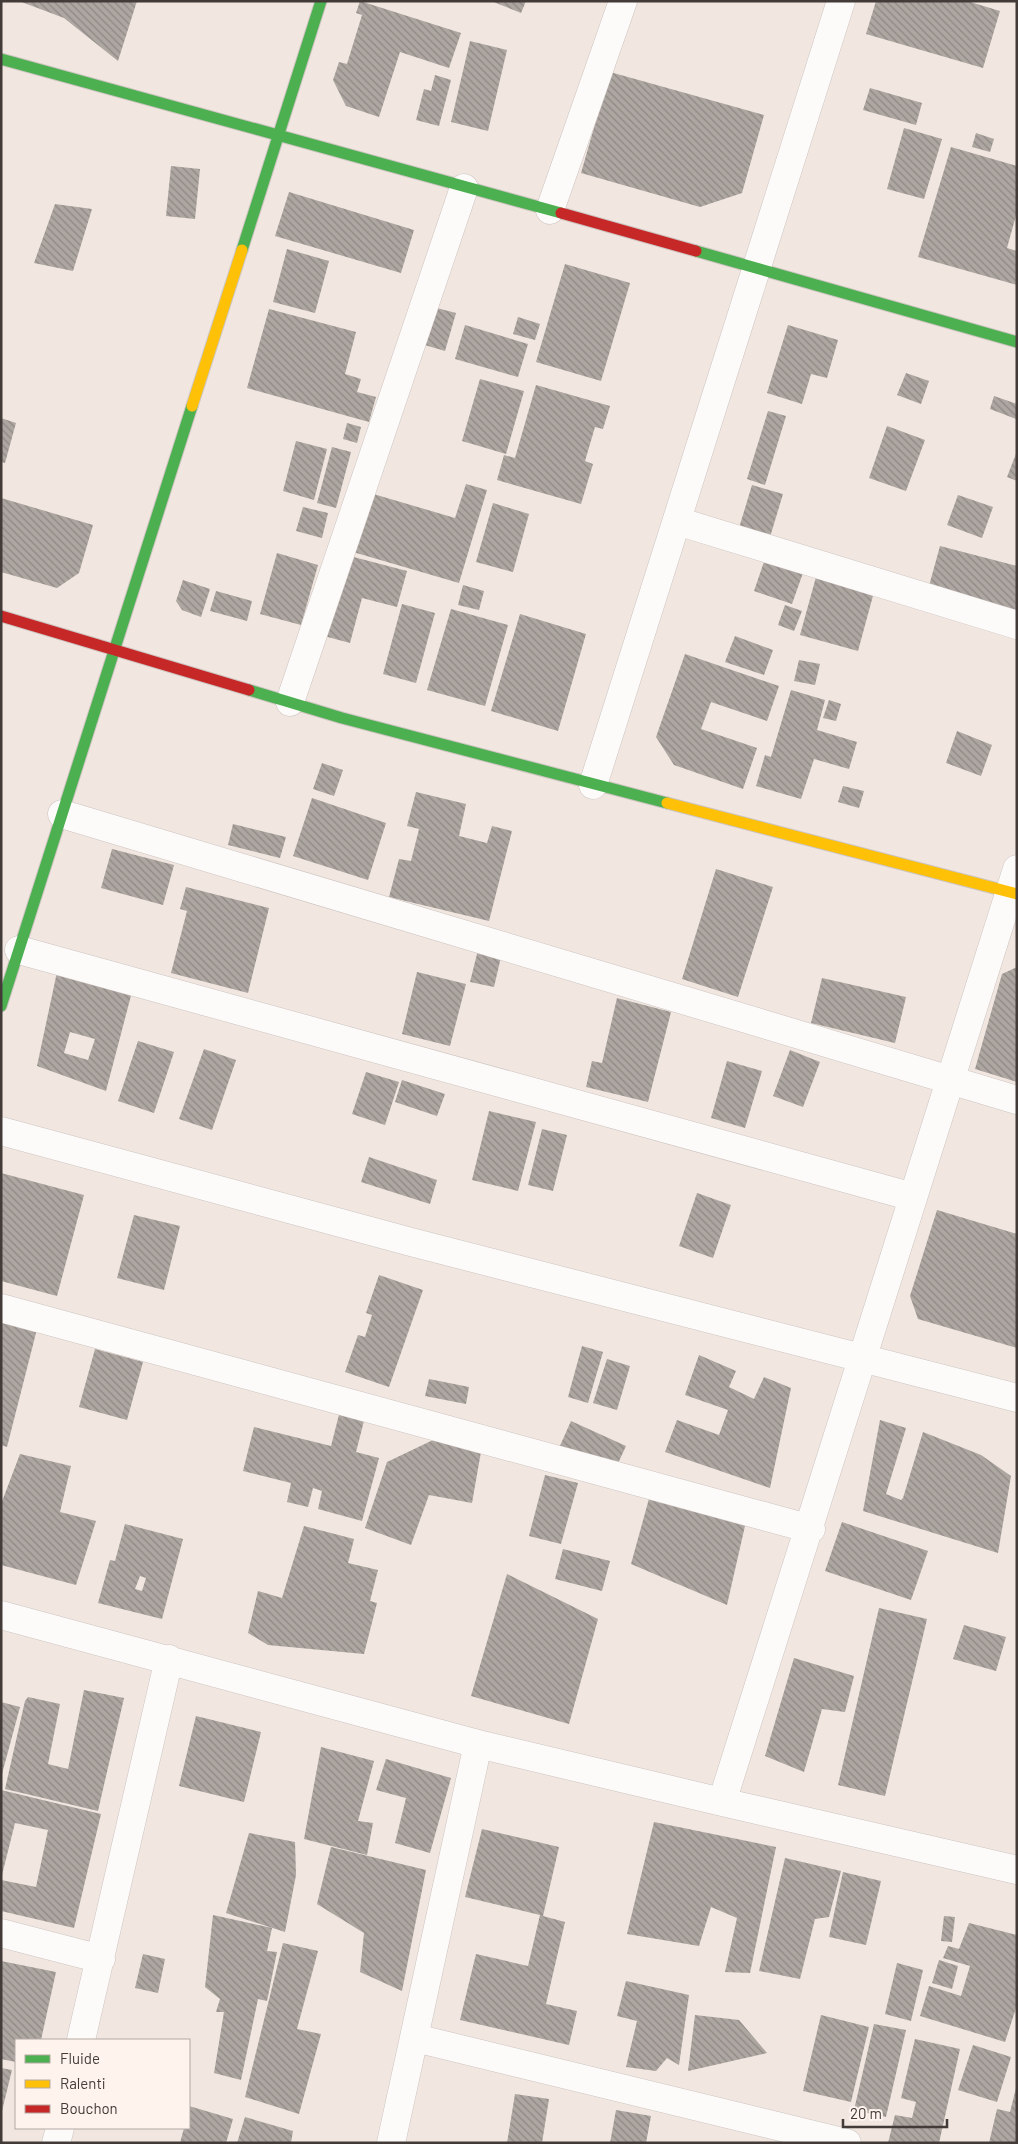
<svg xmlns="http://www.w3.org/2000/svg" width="1018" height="2144" font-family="Barlow,sans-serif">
<defs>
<pattern id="building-back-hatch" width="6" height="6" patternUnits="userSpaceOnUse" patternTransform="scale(1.25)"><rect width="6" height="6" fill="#ada6a1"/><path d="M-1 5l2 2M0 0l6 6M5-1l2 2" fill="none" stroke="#8e8884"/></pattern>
</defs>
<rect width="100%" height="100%" fill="#f1e6e0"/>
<path fill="url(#building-back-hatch)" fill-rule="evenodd" d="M 19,1 L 137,1 L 118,61 L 64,18 Z
M 360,1 L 461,33 L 449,68 L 400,52 L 379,117 L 346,106 L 333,80 L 339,62 L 347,64 L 362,15 L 356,13 Z
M 491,1 L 526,1 L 521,13 Z
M 876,1 L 967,1 L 1000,11 L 983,68 L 866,34 Z
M 470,41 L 507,50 L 488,131 L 451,122 Z
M 610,72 L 764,115 L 742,193 L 700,207 L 581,173 Z
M 435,75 L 451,80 L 439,126 L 416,120 L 424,89 L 431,91 Z
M 870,88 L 922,103 L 916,125 L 863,110 Z
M 904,128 L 942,139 L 924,199 L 887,189 Z
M 976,133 L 994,139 L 990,152 L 972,147 Z
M 951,147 L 1017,166 L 1017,212 L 1007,248 L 1017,251 L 1017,285 L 918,257 Z
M 171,166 L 200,169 L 195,219 L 166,216 Z
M 289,192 L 414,230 L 401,273 L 275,236 Z
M 55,204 L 92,209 L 73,271 L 34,263 Z
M 287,249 L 329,261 L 315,313 L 273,302 Z
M 565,264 L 630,283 L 601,381 L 536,362 Z
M 429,306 L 456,313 L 445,351 L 418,343 Z
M 269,309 L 356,332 L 345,374 L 361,379 L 357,392 L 376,397 L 369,422 L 247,388 Z
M 518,317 L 540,324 L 535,340 L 513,334 Z
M 465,325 L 528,344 L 518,377 L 455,359 Z
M 788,325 L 838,340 L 827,378 L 811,374 L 802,404 L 767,393 Z
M 906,373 L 929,381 L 921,404 L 897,395 Z
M 480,379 L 524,391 L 506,454 L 462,441 Z
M 536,385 L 610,406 L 603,429 L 595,427 L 585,461 L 593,464 L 581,504 L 497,480 L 504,455 L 515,458 Z
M 994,396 L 1017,404 L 1016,419 L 990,409 Z
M 768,411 L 786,416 L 765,485 L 747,479 Z
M 1,418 L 16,423 L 5,463 L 1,462 Z
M 347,423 L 361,427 L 357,443 L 343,439 Z
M 887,426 L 925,440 L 906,491 L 869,478 Z
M 296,441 L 327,449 L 314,500 L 283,491 Z
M 332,447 L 351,452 L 336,508 L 317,503 Z
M 1017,451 L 1017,481 L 1007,477 Z
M 466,484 L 487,490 L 459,583 L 353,552 L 370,493 L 455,518 Z
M 752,485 L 783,494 L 770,537 L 739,528 Z
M 958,495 L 993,507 L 982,538 L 947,525 Z
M 1,498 L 93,525 L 79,573 L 57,588 L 1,572 Z
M 493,503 L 529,514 L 513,572 L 476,562 Z
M 303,507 L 328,513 L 322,538 L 296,531 Z
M 940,546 L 1017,566 L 1017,610 L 929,586 Z
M 277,553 L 318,565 L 301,625 L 260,614 Z
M 346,555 L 407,571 L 397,607 L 362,598 L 350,643 L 324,636 Z
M 766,556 L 804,570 L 792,604 L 754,591 Z
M 816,577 L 874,592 L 858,651 L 800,635 Z
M 183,580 L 210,589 L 201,617 L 182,610 L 176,601 Z
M 463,585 L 484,591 L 479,610 L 458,605 Z
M 216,591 L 252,601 L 247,621 L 210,611 Z
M 402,604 L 435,613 L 416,683 L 383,674 Z
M 785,605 L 802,611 L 794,631 L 778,625 Z
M 451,609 L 508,625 L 485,706 L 427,690 Z
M 520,614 L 586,634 L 558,731 L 491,711 Z
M 735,636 L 773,650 L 764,675 L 725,662 Z
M 685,654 L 779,686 L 767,721 L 711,702 L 701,729 L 757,748 L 743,789 L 674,765 L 656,737 Z
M 799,660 L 820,664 L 815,685 L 794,681 Z
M 791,690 L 825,700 L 817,730 L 857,742 L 849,769 L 814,759 L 801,799 L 756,786 L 765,755 L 771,757 Z
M 829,700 L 841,704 L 836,721 L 823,718 Z
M 957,731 L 992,745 L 981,776 L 946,763 Z
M 322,763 L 343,770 L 334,796 L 313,789 Z
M 843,786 L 864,791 L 859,808 L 838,802 Z
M 416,792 L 466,804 L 459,836 L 487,843 L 492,826 L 512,831 L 489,921 L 389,897 L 399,859 L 411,861 L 419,829 L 407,826 Z
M 312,798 L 386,823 L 368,880 L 293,856 Z
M 233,824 L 286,837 L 280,858 L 228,845 Z
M 112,849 L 174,865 L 163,905 L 101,888 Z
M 716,869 L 773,887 L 738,997 L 682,979 Z
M 186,887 L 269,908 L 248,993 L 171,973 L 187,911 L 180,909 Z
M 478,950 L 501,957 L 494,987 L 470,982 Z
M 1017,967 L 1017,1082 L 975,1069 L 1002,974 Z
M 57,972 L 133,988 L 106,1091 L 37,1066 ZM 70,1032 L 95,1039 L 88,1060 L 64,1053 Z
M 417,972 L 466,984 L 450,1046 L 402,1034 Z
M 822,978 L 906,997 L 895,1043 L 811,1023 Z
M 617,998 L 671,1012 L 648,1102 L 586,1087 L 592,1061 L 602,1063 Z
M 138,1041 L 174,1052 L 154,1113 L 118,1101 Z
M 204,1049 L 236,1060 L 212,1130 L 179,1119 Z
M 790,1050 L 820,1062 L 803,1107 L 773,1096 Z
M 727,1061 L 762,1071 L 745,1128 L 711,1118 Z
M 366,1072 L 399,1082 L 385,1125 L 352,1114 Z
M 402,1080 L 445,1094 L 437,1116 L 395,1102 Z
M 489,1111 L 536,1122 L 518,1191 L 472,1180 Z
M 542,1129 L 567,1135 L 553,1191 L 528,1185 Z
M 369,1157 L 437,1180 L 430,1204 L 361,1182 Z
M 1,1173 L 84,1195 L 57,1296 L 1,1281 Z
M 697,1193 L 731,1205 L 713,1258 L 679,1246 Z
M 937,1210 L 1017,1234 L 1017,1348 L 918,1319 L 910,1296 Z
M 134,1215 L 180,1226 L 164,1290 L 117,1278 Z
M 379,1275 L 423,1290 L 389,1387 L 345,1372 L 358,1335 L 365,1337 L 372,1315 L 366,1313 Z
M 1,1320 L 37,1329 L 7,1447 L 1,1445 Z
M 582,1346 L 603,1352 L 588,1403 L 568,1397 Z
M 95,1349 L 143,1362 L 127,1420 L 79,1407 Z
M 699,1355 L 736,1371 L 729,1387 L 754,1399 L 764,1377 L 791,1388 L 770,1488 L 665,1452 L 677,1420 L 719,1435 L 728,1410 L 685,1395 Z
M 607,1359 L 630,1366 L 617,1410 L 593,1403 Z
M 429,1379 L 469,1387 L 466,1404 L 425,1396 Z
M 341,1407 L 366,1413 L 356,1452 L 379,1458 L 362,1521 L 318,1509 L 322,1491 L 313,1488 L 308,1507 L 287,1502 L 291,1483 L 243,1471 L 254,1427 L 331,1446 Z
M 880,1420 L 906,1428 L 886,1494 L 901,1500 L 903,1498 L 923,1432 L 981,1455 L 1011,1476 L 998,1553 L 863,1511 Z
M 571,1421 L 626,1446 L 614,1472 L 559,1448 Z
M 433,1440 L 464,1440 L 482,1446 L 472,1503 L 429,1495 L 411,1545 L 365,1528 L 387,1462 Z
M 20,1454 L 71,1466 L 60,1512 L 96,1521 L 76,1585 L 1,1565 L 1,1504 Z
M 545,1475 L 578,1483 L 561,1544 L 529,1536 Z
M 650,1495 L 747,1517 L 727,1605 L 631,1564 Z
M 842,1522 L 928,1551 L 911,1600 L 825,1571 Z
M 125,1524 L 183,1539 L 162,1619 L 98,1603 L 110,1560 L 115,1561 ZM 140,1576 L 146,1578 L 142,1591 L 135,1589 Z
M 304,1526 L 354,1539 L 348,1563 L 378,1570 L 370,1601 L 377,1603 L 364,1654 L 268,1645 L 248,1633 L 258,1591 L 282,1598 Z
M 563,1549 L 610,1561 L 602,1591 L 555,1579 Z
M 507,1574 L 598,1619 L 569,1724 L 471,1696 Z
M 879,1608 L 927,1619 L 885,1796 L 838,1785 Z
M 964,1625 L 1006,1637 L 996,1671 L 953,1659 Z
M 794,1658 L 854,1676 L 845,1712 L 822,1709 L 804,1772 L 765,1756 Z
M 84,1690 L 124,1698 L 98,1811 L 5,1789 L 25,1701 L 28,1697 L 60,1704 L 48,1764 L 68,1769 Z
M 1,1702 L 20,1707 L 2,1774 L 1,1774 Z
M 196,1716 L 261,1732 L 244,1802 L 179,1786 Z
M 321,1747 L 374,1761 L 358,1821 L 373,1823 L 367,1855 L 304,1839 Z
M 386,1759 L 451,1778 L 430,1853 L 395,1843 L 406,1798 L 376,1790 Z
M 1,1790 L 101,1814 L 74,1928 L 1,1911 L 1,1880 L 36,1887 L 48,1830 L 15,1823 L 1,1879 Z
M 654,1822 L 776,1847 L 750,1973 L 725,1972 L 737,1918 L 711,1907 L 699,1946 L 627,1934 Z
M 482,1829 L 559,1847 L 543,1916 L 565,1922 L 546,2004 L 577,2011 L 569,2045 L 460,2020 L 476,1954 L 528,1966 L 540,1915 L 465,1897 Z
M 249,1833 L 295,1842 L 296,1875 L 285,1932 L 226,1913 Z
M 331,1847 L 426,1870 L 402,1991 L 360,1972 L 364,1933 L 317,1904 Z
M 785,1858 L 841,1871 L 829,1917 L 815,1919 L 800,1979 L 759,1971 Z
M 843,1872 L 881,1881 L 866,1945 L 829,1937 Z
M 213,1915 L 272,1928 L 267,1951 L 277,1952 L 267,2001 L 258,1999 L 241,2080 L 214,2073 L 224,2012 L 216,2012 L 220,1999 L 205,1987 Z
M 944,1916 L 955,1917 L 952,1942 L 941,1941 Z
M 969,1923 L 1017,1935 L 1017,2005 L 1005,2042 L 920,2016 L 929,1986 L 961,1996 L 970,1966 L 943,1958 L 948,1946 L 959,1949 Z
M 283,1943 L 318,1951 L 297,2029 L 321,2034 L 299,2114 L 245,2097 Z
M 143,1954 L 165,1959 L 158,1993 L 135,1988 Z
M 939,1960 L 958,1966 L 952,1989 L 932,1983 Z
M 1,1961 L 56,1972 L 41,2040 L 16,2040 L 16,2062 L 1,2059 Z
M 897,1963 L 923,1970 L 911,2021 L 885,2014 Z
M 626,1981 L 689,1995 L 679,2065 L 667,2058 L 656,2071 L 626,2067 L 637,2021 L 617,2016 Z
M 695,2015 L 739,2020 L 767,2053 L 688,2071 Z
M 821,2015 L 869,2027 L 851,2102 L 803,2091 Z
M 874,2024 L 906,2030 L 886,2117 L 854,2110 Z
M 915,2039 L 960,2049 L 939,2143 L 888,2143 L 895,2115 L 912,2118 L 916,2102 L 901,2098 Z
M 973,2045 L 1011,2057 L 997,2102 L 958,2090 Z
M 1,2068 L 12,2070 L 2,2111 L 1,2111 Z
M 1016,2088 L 1017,2143 L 989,2143 L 997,2109 L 1010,2112 Z
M 515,2094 L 549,2099 L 542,2143 L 507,2143 Z
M 189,2106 L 233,2119 L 226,2143 L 180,2143 L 184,2128 L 189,2128 Z
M 616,2110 L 651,2116 L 646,2143 L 610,2143 Z
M 245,2117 L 293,2131 L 291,2143 L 237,2143 Z"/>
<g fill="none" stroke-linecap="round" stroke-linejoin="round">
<defs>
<path id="street" d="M 550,210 L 623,1
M 677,521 L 1017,625
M 290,702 L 464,188
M 593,785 L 841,1
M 62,814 L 1017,1100
M 19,950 L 913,1197
M 1,1131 L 411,1242 L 1017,1398
M 1,1308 L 811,1529
M 1,1615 L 478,1744 L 722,1802 L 1017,1870
M 722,1802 C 823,1492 918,1180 1017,869
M 1,1933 L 101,1959
M 415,2038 L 847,2143
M 81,2040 L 169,1659
M 56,2143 L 60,2128
M 391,2143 L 478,1744"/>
<path id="fast" d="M 1,59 L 561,213
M 242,250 L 321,1
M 696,251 L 1017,342
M 249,690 L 342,718 L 667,803
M 1,1006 L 192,406"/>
<path id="slow" d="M 192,406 L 242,250
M 667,803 L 1017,894"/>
<path id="jam" d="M 561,213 L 696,251
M 1,616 L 249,690"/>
</defs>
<use href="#street" stroke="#ccc4c0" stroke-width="29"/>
<use href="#fast" stroke="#ccc4c0" stroke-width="13"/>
<use href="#slow" stroke="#ccc4c0" stroke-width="13"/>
<use href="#jam" stroke="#ccc4c0" stroke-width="13"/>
<use href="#street" stroke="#fdfbfa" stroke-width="28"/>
<use href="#fast" stroke="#4caf50" stroke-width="11"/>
<use href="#slow" stroke="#ffc107" stroke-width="11"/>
<use href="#jam" stroke="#c62828" stroke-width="11"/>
</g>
<rect width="1018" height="2144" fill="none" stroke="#423b37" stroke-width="5"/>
<rect x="15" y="2039" width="175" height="90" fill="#fef3ed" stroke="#b3a9a4"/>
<rect x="25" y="2055" width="25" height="8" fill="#4caf50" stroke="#b3a9a4"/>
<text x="60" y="2064" font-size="15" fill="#423b37">Fluide</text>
<rect x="25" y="2080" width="25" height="8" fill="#ffc107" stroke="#b3a9a4"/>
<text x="60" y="2089" font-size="15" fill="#423b37">Ralenti</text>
<rect x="25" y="2105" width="25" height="8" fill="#c62828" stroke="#b3a9a4"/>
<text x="60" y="2114" font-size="15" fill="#423b37">Bouchon</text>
<path d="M843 2119v8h104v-8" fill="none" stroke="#423b37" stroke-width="2.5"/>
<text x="850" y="2119" font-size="15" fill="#423b37" stroke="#fef3ed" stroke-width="4" paint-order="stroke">20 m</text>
</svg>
